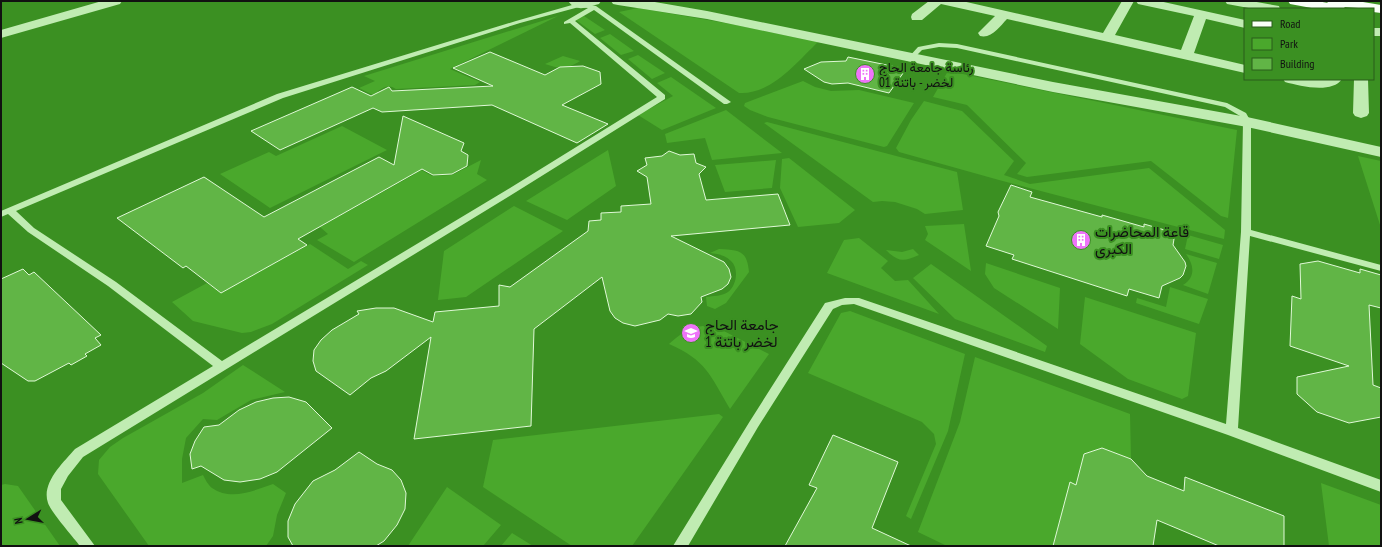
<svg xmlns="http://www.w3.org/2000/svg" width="1382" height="547" font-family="'PT Sans Narrow',Vazirmatn,sans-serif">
<rect width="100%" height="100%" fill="#3b9022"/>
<path fill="#4aa82c" d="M 638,8 L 731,24 L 818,42 C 796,63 771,95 739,93 L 619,12 Z
M 558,16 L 450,69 L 480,82 L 475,85 L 396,89 C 389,84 384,87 378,91 L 377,97 L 359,88 L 375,81 L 364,76 Z
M 584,16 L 605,30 L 595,34 L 576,20 Z
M 610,34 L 634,51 L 621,55 L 600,38 Z
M 638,55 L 665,73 L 652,79 L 628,59 Z
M 563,56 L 580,61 C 566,70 560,69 545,64 Z
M 948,71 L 1237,130 L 1228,218 L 1221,216 L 1151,161 L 1027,177 L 1017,174 L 1026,163 L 967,105 L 933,97 Z
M 671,77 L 716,108 L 662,130 L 638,115 L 673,96 L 657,83 Z
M 803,81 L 815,87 L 831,91 L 859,90 L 914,103 L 887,146 L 884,147 L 768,117 L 750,110 L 744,106 L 745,103 Z
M 924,101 L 962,111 L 1014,161 L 1004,175 L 1030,184 L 1149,168 L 1225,230 L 1224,239 L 999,180 L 899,152 L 896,148 L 911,120 Z
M 726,110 L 782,153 L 712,160 L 705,138 L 667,143 L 665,134 Z
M 767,122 L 957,172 L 963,210 L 925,214 L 917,209 L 895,202 L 882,201 L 873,202 L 764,123 Z
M 342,126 L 387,150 L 270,208 L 220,174 L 269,152 L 276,156 Z
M 608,150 L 616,186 L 567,220 L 526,201 Z
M 1358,156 L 1381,161 L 1381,228 Z
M 789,158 L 855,210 L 839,223 L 798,227 L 780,188 L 782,159 Z
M 481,160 L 477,174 L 487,180 L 354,262 L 317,240 L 328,234 L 320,227 L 415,174 L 405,169 L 412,165 L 432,176 L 452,175 Z
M 776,160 L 772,188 L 725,192 L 715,165 Z
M 514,206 L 563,231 L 466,297 L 438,300 L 444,251 Z
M 964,224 L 971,271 L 925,240 L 928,234 L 925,226 Z
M 1188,235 L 1223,245 L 1219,259 L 1185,249 Z
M 859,238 L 888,261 L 881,268 L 895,281 L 908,280 L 939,314 L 827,273 L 844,240 Z
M 310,244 L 348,269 L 361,261 L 368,265 L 272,324 L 251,332 L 242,333 L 193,321 L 172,302 L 207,283 L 221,293 Z
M 719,249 C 739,250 747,250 749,272 L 726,303 L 715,309 L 707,306 L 706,297 C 713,296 723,296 728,292 C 737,285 739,268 731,261 C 725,255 718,254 710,253 Z
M 913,249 L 919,255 C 903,262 898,262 886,250 L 902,252 Z
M 1186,254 L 1217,263 L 1208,294 L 1183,285 C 1196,277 1194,265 1186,254 Z
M 986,263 L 1060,288 L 1058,329 L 994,288 L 985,274 Z
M 931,264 L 1047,346 L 1045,352 L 955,319 L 913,278 Z
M 1170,287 L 1208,299 L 1199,324 L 1136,303 L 1137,298 L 1166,307 Z
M 1085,297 L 1196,333 L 1188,396 L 1182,399 L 1128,379 L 1080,344 Z
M 850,311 L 965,354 L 948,431 L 911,519 L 906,516 L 936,444 L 934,434 L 922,422 L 808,373 L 841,313 Z
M 712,325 L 769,354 L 730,409 C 710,375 706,360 669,344 C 685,330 690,327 712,325 Z
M 975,357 L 1130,414 L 1131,459 L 1102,448 L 1084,454 L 1079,472 L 1095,493 L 1070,483 L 1053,546 L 947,546 L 918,532 L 960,422 Z
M 243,365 L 285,392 L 251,400 L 217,420 L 203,419 L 186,438 L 182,459 L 182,483 L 203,475 C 205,479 208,485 212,488 C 231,501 253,491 273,484 L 286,493 L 277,515 L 273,536 L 266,546 L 149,546 L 98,474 L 99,460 L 110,447 L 123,438 L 203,393 Z
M 719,414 L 723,417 L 632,546 L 572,546 L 483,487 L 493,440 Z
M 1321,483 L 1381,505 L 1381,546 L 1329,546 Z
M 5,484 L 18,486 L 60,546 L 1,546 L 1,485 Z
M 447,487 L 501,525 L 483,546 L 408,546 Z
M 512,533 L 533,546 L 501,546 Z"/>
<path fill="#61b546" stroke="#e0f9d7" d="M 490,52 L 545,75 L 560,67 L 583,66 L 600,72 L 601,84 L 562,105 L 608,124 L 577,143 L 492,105 L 382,112 L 373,108 L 280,150 L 251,131 L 352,87 L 371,96 L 389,87 L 392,91 L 493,86 L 453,68 Z
M 848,57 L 882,64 L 906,69 L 889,93 L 848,83 L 832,84 L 824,82 L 804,69 L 821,62 L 846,61 Z
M 403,116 L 464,143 L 461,151 L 468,155 L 467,166 L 452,174 L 433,175 L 422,169 L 298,239 L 307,245 L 221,293 L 186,266 L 183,268 L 117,218 L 204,177 L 264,217 L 379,157 L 394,165 Z
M 669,151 L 680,155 L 694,154 L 696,163 L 706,167 L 699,174 L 706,200 L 778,194 L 790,225 L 671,236 L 724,262 L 729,269 L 731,277 L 728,284 L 722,289 L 701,297 L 702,302 L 691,314 L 678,316 L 668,314 L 660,320 L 635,326 L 623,323 L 615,318 L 610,311 L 602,277 L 534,329 L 531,426 L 414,439 L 431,337 L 386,371 L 371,378 L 350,395 L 316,371 L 313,361 L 314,350 L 321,340 L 332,330 L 359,314 L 357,311 L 376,308 L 394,308 L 433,322 L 435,312 L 499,306 L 499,285 L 510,287 L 588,231 L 589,221 L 601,220 L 601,213 L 621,212 L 621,206 L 651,204 L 647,177 L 637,171 L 647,165 L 645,158 L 662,156 Z
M 1011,185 L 1032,192 L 1030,197 L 1102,217 L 1102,215 L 1144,227 L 1144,224 L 1175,233 L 1173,245 L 1185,262 L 1186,266 L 1183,275 L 1180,278 L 1162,286 L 1159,298 L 1129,289 L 1127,296 L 1012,259 L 1014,255 L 986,246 L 999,216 L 998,212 Z
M 1318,261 L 1360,273 L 1360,269 L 1381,275 L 1381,308 L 1369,305 L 1373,385 L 1381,388 L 1381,417 L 1349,423 L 1317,412 L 1297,394 L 1297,377 L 1349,366 L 1290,346 L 1292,296 L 1301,299 L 1300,264 Z
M 23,269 L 29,275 L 34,272 L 101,335 L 95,338 L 101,345 L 85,354 L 87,356 L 71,365 L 69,363 L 35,381 L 28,381 L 1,363 L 1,279 Z
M 289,397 L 306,402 L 332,428 L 277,472 L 260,479 L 240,482 L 224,480 L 201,466 L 192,469 L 190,454 L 195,441 L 204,427 L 219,425 L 239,410 L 256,402 L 273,398 Z
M 833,435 L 898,462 L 872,528 L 911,546 L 785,546 L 817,488 L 809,485 Z
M 1102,448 L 1131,459 L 1147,476 L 1184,491 L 1185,477 L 1284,516 L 1284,546 L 1219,546 L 1157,520 L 1153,546 L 1053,546 L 1070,482 L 1076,485 L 1084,454 Z
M 359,452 L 377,464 L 392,470 L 401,480 L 406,493 L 405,509 L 397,525 L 384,541 L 376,546 L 293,546 L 288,537 L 288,521 L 295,504 L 313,481 L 335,470 Z"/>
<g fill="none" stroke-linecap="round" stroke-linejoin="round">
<path fill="#c0ecb2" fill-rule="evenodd" d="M 579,3 L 596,6 L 731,102 L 727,104 L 724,104 L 594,10 L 575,21 L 665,95 L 665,99 L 516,192 L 83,457 L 68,476 L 61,489 L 61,500 L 95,546 L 80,546 C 73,537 51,512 48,503 C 41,483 63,463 75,449 L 213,366 L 108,286 L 28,232 L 8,214 L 1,217 L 1,211 L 277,94 L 516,21 ZM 579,7 L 588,8 L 564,22 L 564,24 L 570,23 L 657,97 L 510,188 L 222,361 L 116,282 L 34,228 L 16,211 L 283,98 L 520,23 Z
M 939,43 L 957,44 L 1227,103 L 1246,113 L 1251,122 L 1251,230 L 1381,265 L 1381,271 L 1250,236 L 1238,428 L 1381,480 L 1381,492 L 1228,435 L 854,304 L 842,305 L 833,309 L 758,427 L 688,546 L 673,546 L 750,421 L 825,303 L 845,298 L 859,298 L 1226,424 L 1241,232 L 1243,122 L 1240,116 L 1225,107 L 957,48 L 939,47 L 922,50 L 913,59 L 908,58 L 918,47 Z"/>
<path fill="#c0ecb2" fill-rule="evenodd" d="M 102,1 L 122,1 L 120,4 L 1,38 L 1,30 Z
M 929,1 L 962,1 L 1103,33 L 1122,1 L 1134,1 L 1115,35 L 1181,50 L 1194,16 L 1138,4 L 1136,1 L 1159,1 L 1245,20 L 1245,28 L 1206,19 L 1194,53 L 1245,65 L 1245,73 L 1007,19 C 1000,26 992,39 980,36 L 978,33 L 995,16 L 941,4 L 922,20 L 912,20 L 911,17 L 912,14 Z
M 1225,1 L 1251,1 L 1279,6 L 1280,9 L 1254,9 L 1227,4 Z
M 1373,28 L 1381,28 L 1381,36 L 1373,36 Z
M 1283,79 L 1342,79 C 1332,94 1300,86 1285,82 Z
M 1354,79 L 1368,79 L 1369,113 L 1367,116 L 1361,118 L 1355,116 L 1353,113 Z"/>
<path fill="#c0ecb2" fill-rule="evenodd" d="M 568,1 L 601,1 L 599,4 C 587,7 577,13 568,1 Z
M 611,1 L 649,1 L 707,11 L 1053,82 L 1247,117 L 1381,147 L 1381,157 L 1247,127 L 1053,92 L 707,19 L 618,5 L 613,4 Z"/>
<path fill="#f9fff8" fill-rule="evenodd" d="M 1288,1 L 1317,1 L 1328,3 L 1326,1 L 1357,1 L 1381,5 L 1381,13 L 1373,12 L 1373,9 L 1344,7 L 1346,9 L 1317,9 L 1290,4 Z"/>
</g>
<defs>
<symbol id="building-disc" viewBox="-11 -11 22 22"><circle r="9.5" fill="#ee74f8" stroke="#3b9022"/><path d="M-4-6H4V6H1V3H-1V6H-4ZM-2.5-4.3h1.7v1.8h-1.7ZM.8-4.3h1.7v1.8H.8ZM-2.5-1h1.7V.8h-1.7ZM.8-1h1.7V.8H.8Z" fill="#fff"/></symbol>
<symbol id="university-disc" viewBox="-11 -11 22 22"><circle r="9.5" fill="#ee74f8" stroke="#3b9022"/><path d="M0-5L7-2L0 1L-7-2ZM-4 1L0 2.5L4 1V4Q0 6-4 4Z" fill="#fff"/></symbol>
</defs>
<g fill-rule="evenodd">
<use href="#building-disc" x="854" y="63" width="22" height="22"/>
<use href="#building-disc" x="1070" y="229" width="22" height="22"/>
<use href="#university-disc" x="680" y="322" width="22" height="22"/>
</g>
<g text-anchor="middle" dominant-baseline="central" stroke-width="4" stroke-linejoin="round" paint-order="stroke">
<g font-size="13" fill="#111" stroke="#3b9022" text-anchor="start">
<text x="879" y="67">رئاسة جامعة الحاج<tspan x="879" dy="15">لخضر - باتنة 01</tspan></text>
</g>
<g font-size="15" fill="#111" stroke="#3b9022" text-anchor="start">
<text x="1095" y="231">قاعة المحاضرات<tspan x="1095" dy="17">الكبرى</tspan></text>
<text x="705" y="324">جامعة الحاج<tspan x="705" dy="17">لخضر باتنة 1</tspan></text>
</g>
</g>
<rect width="1382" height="547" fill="none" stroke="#111111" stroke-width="4"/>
<rect x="1244" y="8" width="130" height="72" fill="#3b9022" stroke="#2a5d1b"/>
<rect x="1252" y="21" width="20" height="6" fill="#f9fff8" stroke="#2a5d1b"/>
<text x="1280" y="28" font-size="12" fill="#111111">Road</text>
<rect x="1252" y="38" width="20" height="12" fill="#4aa82c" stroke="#2a5d1b"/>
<text x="1280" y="48" font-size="12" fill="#111111">Park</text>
<rect x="1252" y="58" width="20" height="12" fill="#61b546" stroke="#2a5d1b"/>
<text x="1280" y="68" font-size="12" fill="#111111">Building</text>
<g transform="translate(28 519) rotate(259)" stroke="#3b9022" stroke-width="3" paint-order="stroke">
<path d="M0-3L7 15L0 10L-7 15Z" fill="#111111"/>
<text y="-6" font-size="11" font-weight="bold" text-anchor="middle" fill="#111111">N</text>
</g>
</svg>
